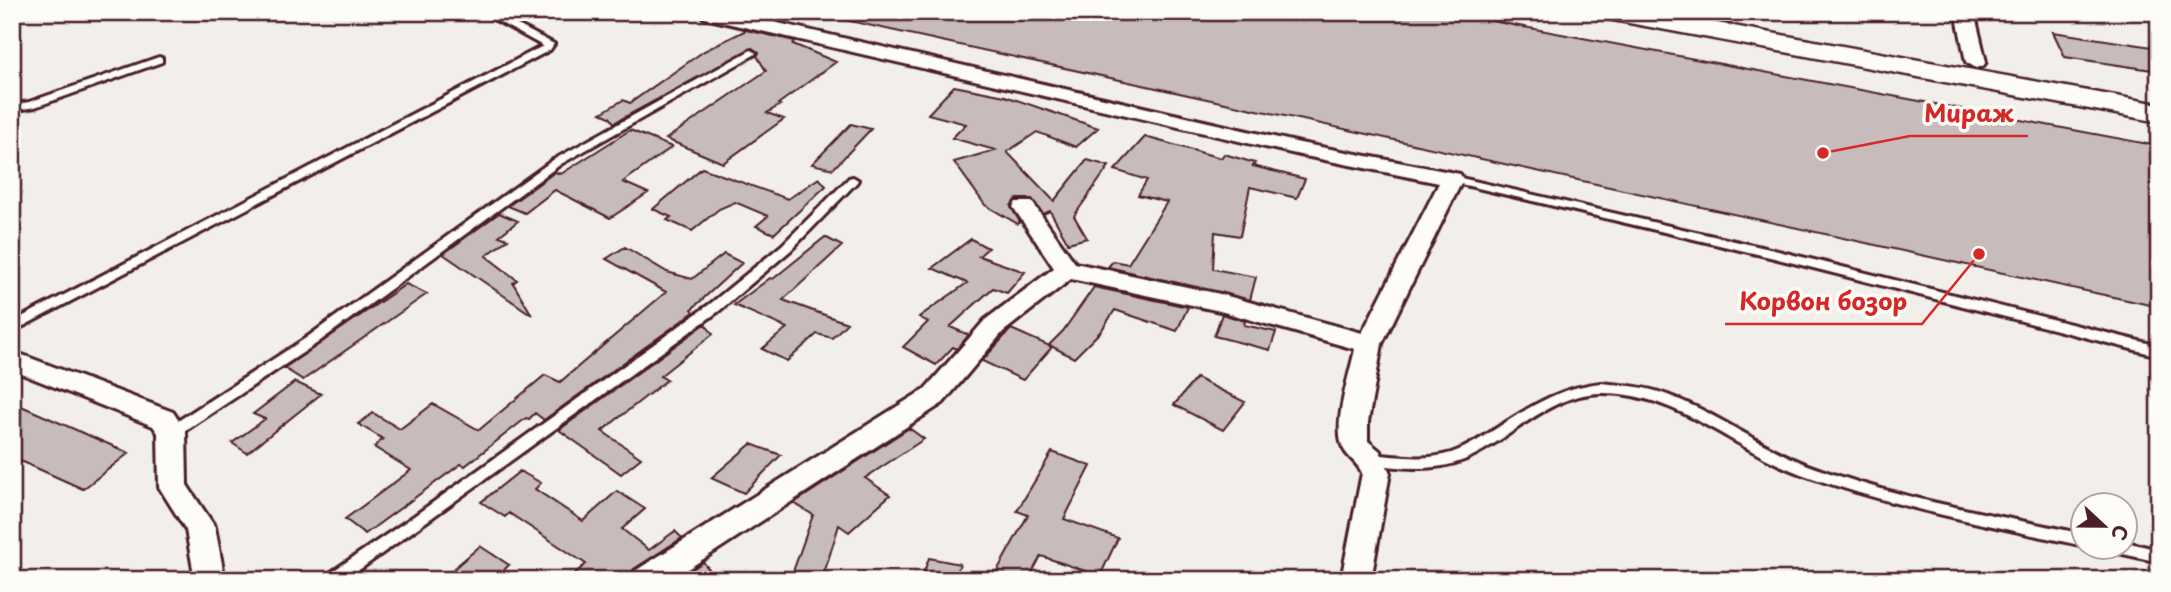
<svg xmlns="http://www.w3.org/2000/svg" width="2171" height="592" font-family="'Playpen Sans',sans-serif">
<rect width="100%" height="100%" fill="#f2efeb"/>
<filter id="ink" filterUnits="userSpaceOnUse"><feTurbulence type="fractalNoise" baseFrequency=".0143" numOctaves="2"/><feDisplacementMap in="SourceGraphic" scale="14" xChannelSelector="R" yChannelSelector="G"/><feConvolveMatrix kernelMatrix="1 2 1 2 8 2 1 2 1" color-interpolation-filters="sRGB"/></filter>
<g filter="url(#ink)">
<path fill="#c8bbbb" stroke="#4a1f2b" stroke-width="2" d="M 846,12 L 1444,12 L 2159,146 L 2159,307 L 845,20 Z
M 746,30 L 795,41 L 793,44 L 836,62 L 778,104 L 780,105 L 767,113 L 784,119 L 723,163 L 666,139 L 766,71 L 757,56 L 759,53 L 752,48 L 614,123 L 610,117 L 601,113 L 623,100 L 630,103 L 704,51 Z
M 2053,32 L 2159,48 L 2159,71 L 2065,57 Z
M 954,86 L 1005,96 L 1098,128 L 1076,147 L 1037,132 L 1007,152 L 1054,201 L 1087,160 L 1109,166 L 1074,216 L 1087,238 L 1068,243 L 1050,211 L 1043,214 L 1032,199 L 1016,199 L 1011,206 L 1020,222 L 1018,224 L 985,205 L 954,162 L 995,150 L 952,138 L 966,124 L 928,114 Z
M 851,124 L 871,129 L 833,169 L 812,164 Z
M 630,130 L 672,147 L 623,182 L 648,193 L 610,218 L 555,190 L 525,213 L 508,206 L 555,172 L 561,174 Z
M 1145,137 L 1221,158 L 1224,154 L 1255,163 L 1253,166 L 1305,179 L 1297,198 L 1250,187 L 1240,236 L 1215,232 L 1213,269 L 1256,277 L 1250,300 L 1108,267 L 1113,261 L 1128,264 L 1167,202 L 1138,195 L 1147,180 L 1115,170 Z
M 702,168 L 788,199 L 819,178 L 826,186 L 774,234 L 756,226 L 768,216 L 735,202 L 719,209 L 692,231 L 667,220 L 671,217 L 653,209 Z
M 499,213 L 518,221 L 499,236 L 508,239 L 486,256 L 517,280 L 513,283 L 532,315 L 443,254 Z
M 825,237 L 842,246 L 783,300 L 847,323 L 832,338 L 817,334 L 787,361 L 762,349 L 787,328 L 734,305 L 770,278 L 773,279 Z
M 971,239 L 988,248 L 979,256 L 1025,272 L 1007,293 L 993,288 L 950,327 L 969,335 L 957,349 L 953,347 L 936,365 L 903,347 L 928,322 L 919,317 L 967,283 L 932,268 Z
M 625,247 L 667,272 L 692,279 L 724,254 L 742,263 L 692,309 L 694,312 L 544,420 L 535,413 L 529,419 L 526,418 L 465,466 L 461,464 L 365,534 L 345,519 L 411,470 L 374,447 L 383,439 L 358,424 L 373,413 L 400,429 L 433,404 L 479,430 L 545,375 L 560,382 L 666,292 L 606,259 Z
M 406,284 L 427,294 L 303,380 L 284,368 Z
M 1094,287 L 1188,307 L 1177,331 L 1115,310 L 1101,331 L 1074,358 L 1049,345 L 1063,331 Z
M 1222,314 L 1245,321 L 1244,325 L 1276,332 L 1270,350 L 1214,336 Z
M 705,324 L 713,334 L 660,376 L 667,380 L 602,431 L 641,458 L 621,474 L 559,430 Z
M 1011,329 L 1052,347 L 1023,380 L 982,361 Z
M 1196,378 L 1245,402 L 1223,430 L 1174,405 Z
M 295,382 L 321,394 L 247,453 L 232,443 L 265,419 L 253,414 Z
M 12,402 L 129,453 L 83,489 L 12,457 Z
M 909,428 L 924,439 L 865,478 L 890,495 L 849,532 L 839,525 L 822,580 L 790,580 L 813,515 L 794,503 Z
M 751,444 L 781,455 L 744,493 L 711,478 Z
M 1052,452 L 1091,466 L 1064,519 L 1118,538 L 1100,576 L 1041,556 L 1028,580 L 992,580 L 1028,515 L 1017,511 Z
M 520,471 L 541,483 L 535,489 L 583,521 L 617,491 L 645,509 L 622,529 L 649,550 L 675,531 L 682,538 L 634,569 L 629,580 L 567,580 L 586,564 L 509,513 L 505,517 L 481,502 Z
M 480,546 L 509,565 L 503,571 L 515,580 L 465,580 L 451,571 Z
M 929,558 L 960,564 L 954,580 L 921,580 Z
M 703,562 L 709,569 L 692,580 L 676,580 Z"/>
<g fill="none" stroke-linecap="round" stroke-linejoin="round">
<defs>
<path id="lane" d="M 481,12 L 493,12 L 554,44 L 550,50 L 12,332 L 12,322 L 543,46 Z
M 751,50 L 756,53 L 754,55 L 561,164 L 316,344 L 177,436 L 172,437 L 167,436 L 165,432 L 167,428 L 306,338 L 553,160 Z
M 159,57 L 162,58 L 162,62 L 35,107 L 12,111 L 12,105 L 29,102 Z
M 1452,176 L 1774,250 L 2159,346 L 2159,356 L 1774,258 L 1448,181 L 1447,179 L 1448,177 Z
M 853,177 L 858,180 L 857,182 L 791,250 L 719,311 L 366,565 L 345,580 L 324,580 L 327,575 L 414,516 L 710,304 L 782,245 L 849,178 Z
M 1601,383 C 1621,385 1640,386 1659,392 C 1712,409 1756,445 1808,465 C 1897,499 1991,514 2084,534 L 2084,546 C 1988,525 1893,507 1801,474 C 1733,449 1677,392 1601,393 C 1548,394 1511,440 1464,460 C 1434,472 1402,468 1370,464 L 1365,463 L 1363,459 L 1365,455 L 1370,454 C 1396,456 1425,461 1451,453 C 1469,447 1486,435 1503,424 C 1534,404 1563,387 1601,383 Z
M 2126,542 L 2159,550 L 2159,562 L 2114,552 L 2109,550 L 2107,546 L 2126,546 Z"/>
<path id="street" d="M 696,12 L 730,12 L 1300,143 L 1460,174 L 1463,179 L 1382,344 L 1368,422 L 1368,441 L 1380,451 L 1390,473 L 1371,580 L 1341,580 L 1362,473 C 1357,461 1344,456 1341,442 C 1335,418 1350,373 1355,349 L 1220,311 L 1071,279 L 1003,332 L 943,403 L 671,580 L 631,580 L 635,571 L 925,389 L 985,320 L 1054,268 L 1013,207 L 1016,202 L 1032,202 L 1075,263 L 1220,294 L 1362,333 L 1439,183 L 1300,155 L 705,18 Z
M 1956,12 L 1974,12 L 1986,62 L 1983,66 L 1976,68 L 1966,62 Z
M 12,351 L 173,412 L 186,432 L 187,485 L 215,527 L 225,580 L 195,580 L 186,530 L 159,487 L 158,433 L 153,426 L 12,370 Z"/>
<path id="secondary" d="M 1600,12 L 1657,12 L 2159,104 L 2159,122 L 1613,20 L 1604,18 Z"/>
</defs>
<use href="#lane" stroke="#4a1f2b" stroke-width="6"/>
<use href="#street" stroke="#4a1f2b" stroke-width="6"/>
<use href="#secondary" stroke="#4a1f2b" stroke-width="5"/>
<use href="#lane" fill="#fdfcf7" fill-rule="evenodd"/>
<use href="#street" fill="#fdfcf7" fill-rule="evenodd"/>
<use href="#secondary" fill="#fdfcf7" fill-rule="evenodd"/>
</g>
</g>
<path fill="none" stroke="#d62828" stroke-width="2.5" d="M1823 153L1910 136H2028M1979 254L1922 324H1725"/>
<g fill="#d62828" stroke="#fdfcf7" stroke-width="2.5">
<circle cx="1823" cy="153" r="7"/>
<circle cx="1979" cy="254" r="7"/>
</g>
<g font-size="24" text-anchor="middle" font-weight="bold" fill="#d62828" stroke="#fdfcf7" stroke-width="7" stroke-linejoin="round" paint-order="stroke">
<text x="1969" y="122">Мираж</text>
<text x="1823" y="310">Корвон бозор</text>
</g>
<rect width="2171" height="592" fill="none" stroke="#fdfcf7" stroke-width="42"/>
<rect x="21" y="21" width="2129" height="550" fill="none" stroke="#4a1f2b" stroke-width="2.5" filter="url(#ink)"/>
<g transform="translate(2104 526) rotate(112)"><circle r="33" fill="#fdfcf7" stroke="#b5a4a5" stroke-width="2"/>
<path d="M0-5L12 26L0 18L-12 26Z" fill="#4a1f2b"/>
<text y="-10" font-size="19" font-weight="bold" text-anchor="middle" fill="#4a1f2b">С</text>
</g>
</svg>
